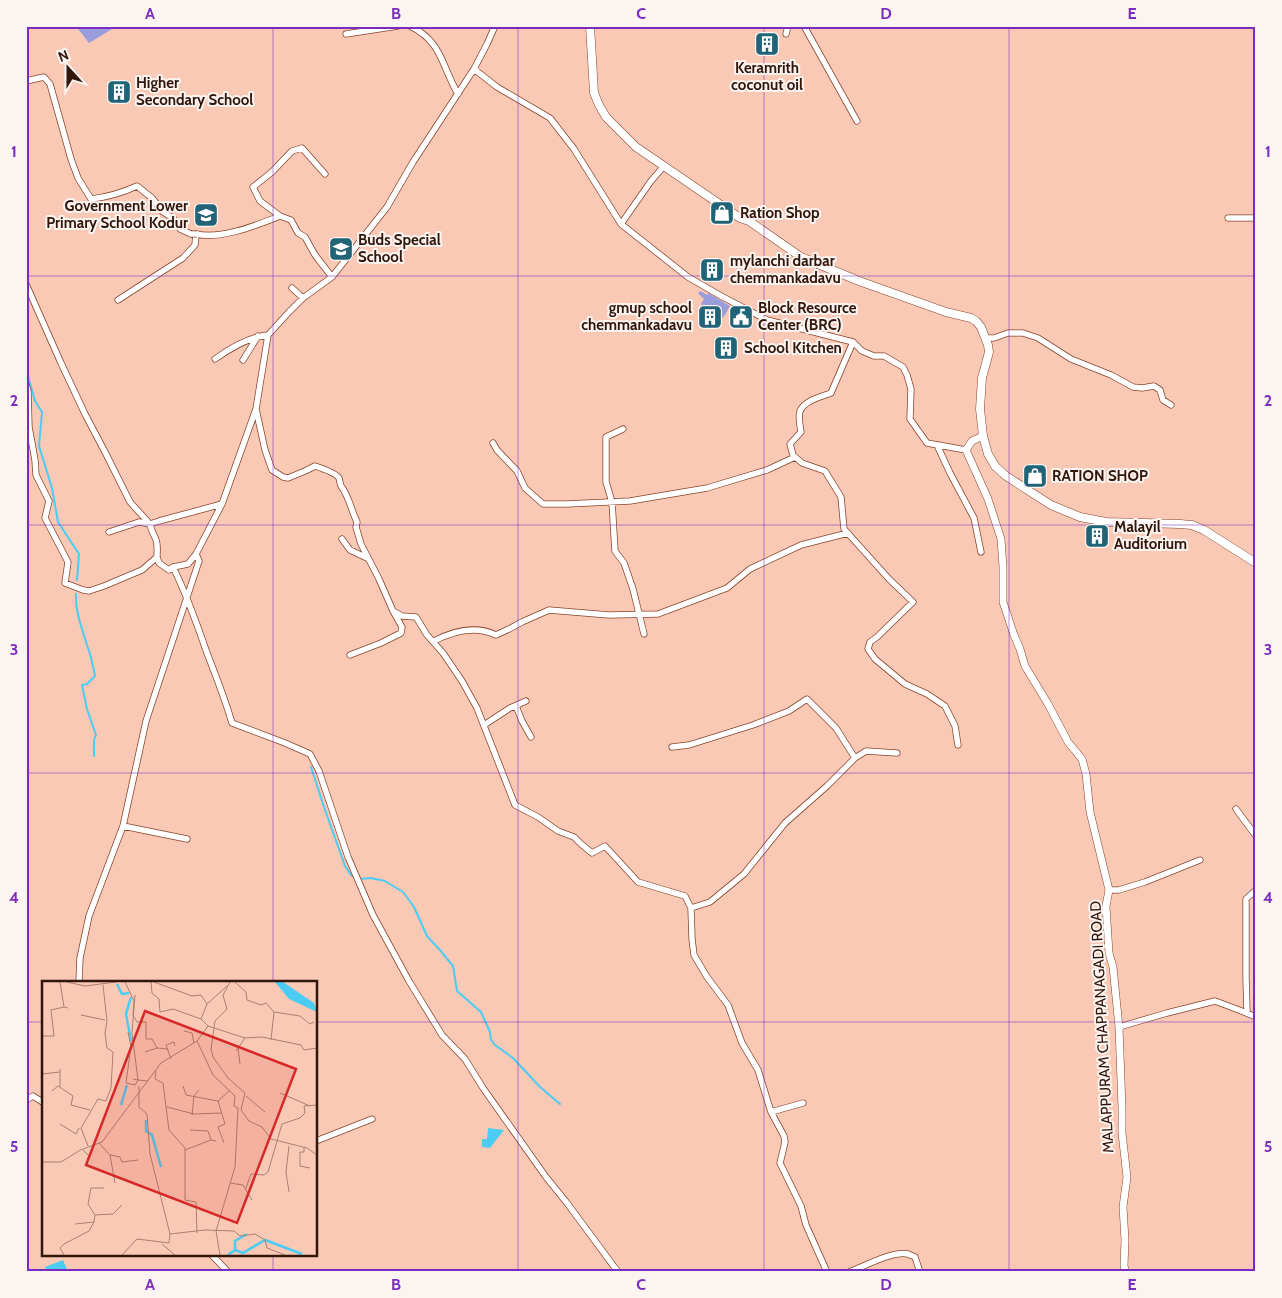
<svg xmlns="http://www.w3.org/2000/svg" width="1282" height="1298" font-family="Cabin,sans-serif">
<rect width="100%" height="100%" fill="#f9c9b6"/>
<path fill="#9a9ddc" d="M 76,26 L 117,26 L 89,43 Z
M 700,291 L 707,295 L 708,293 L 730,306 L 723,318 L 701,304 L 704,299 L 698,293 Z"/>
<path fill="#4bccf3" d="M 488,1128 L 504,1130 L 490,1148 L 482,1147 L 482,1139 L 487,1139 Z
M 63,1260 L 68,1272 L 47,1272 L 45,1267 Z"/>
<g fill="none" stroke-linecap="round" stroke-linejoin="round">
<path stroke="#4bccf3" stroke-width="2" d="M 26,369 L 35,401 L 42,412 L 39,446 L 52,488 L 58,522 L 79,554 L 77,580
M 76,594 C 75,612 82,628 87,645 C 91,655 93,666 95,676 L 87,684 L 82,685 L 87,709 L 96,735 L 94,740 L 94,756
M 311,767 L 324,807 L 345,866 L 351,875 L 355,877
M 360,879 L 371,878 L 385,881 L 403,892 L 414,907 L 427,936 L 440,950 L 453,966 L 457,991 L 481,1012 L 490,1032 L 491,1040 L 495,1045 L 513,1058 L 540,1087 L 560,1104"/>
<defs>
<path id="minor" d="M 410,26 C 442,41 442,67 458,94
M 804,26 L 857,121
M 346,34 L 398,26
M 786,34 L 788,26
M 474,69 L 497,87 L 550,118 L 574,149 L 621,224 L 688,277 L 721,296 L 767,320 L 853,342
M 26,81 L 44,77 L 50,84 L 71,159 L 78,178 L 91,199 C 107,197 122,193 137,186 L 152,198 L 163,212 L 173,218 L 179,226 L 180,229 L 191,234
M 325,174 L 302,148 L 292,151 L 272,172 L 253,187 L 260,201 L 280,216 L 291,220 L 298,233 L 305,237 L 315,255 L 332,277
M 1228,218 L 1256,218
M 621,224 L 651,181 L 664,166
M 26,284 L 61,363 L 85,414 L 105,452 L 130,502 L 150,524 L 139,522 L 109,532
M 292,288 L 303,298
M 118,300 L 183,258 L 195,245 L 196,234 C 221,240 257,225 280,216
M 986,338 L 994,338 L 1008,333 L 1023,333 L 1038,338 L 1071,359 L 1111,375 L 1133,387 L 1142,388 L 1154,386 L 1160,390 L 1163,400 L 1171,405
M 853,342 L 831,393 C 821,397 805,400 800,411 C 798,417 800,426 801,432 L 790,444 L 793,455 L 802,463 L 825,471 L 841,497 L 844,529 L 889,579 L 913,602 L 877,637 L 870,642 L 868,649 L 875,659 L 905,684 L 927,694 L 945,706 L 955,726 L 958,745
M 853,342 L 862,351 L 874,356 L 884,356 L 903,367 L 907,375 L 911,389 L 910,419 L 927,443 L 966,450
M 215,359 C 229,349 250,337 268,335
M 243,360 L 258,336
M 26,384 L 28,391 L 29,427 L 35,460 L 36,475 L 49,501 L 45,518 L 68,562 L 65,583 L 83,590 L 89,591 L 104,586 L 142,570 L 157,557 C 157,551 158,545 156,540 C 154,534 151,531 150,524 L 159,521 L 222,504
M 256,409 L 265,450 L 272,470 L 283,477 L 288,478 L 305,471 L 315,466 C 321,468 336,473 339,478 C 340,481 340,484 341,486 C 349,496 351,510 357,522 L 356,527 L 361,544 L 379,579 L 393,611 L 402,616 L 416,617 L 427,635 L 443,653 L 462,681 L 477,708 L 515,805 L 538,817 L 558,831 L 574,837 L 581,844 L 592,853 L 605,846 L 638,882 L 685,896 L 691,908 L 692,939 L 694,955 L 707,977 L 728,1005 L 742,1043 L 758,1070 L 771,1112 L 784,1136 L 785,1142 L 780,1163 L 801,1206 L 806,1225 L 827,1272
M 623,429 L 606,437 L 606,482 L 612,502 L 615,551 L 624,563 L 633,589 L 644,634
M 493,443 L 497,450 L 517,471 L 525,488 L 543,504 L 567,504 L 630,501 L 707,488 L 767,470 L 795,457
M 937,445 L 950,473 L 974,518 L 981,552
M 342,539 L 350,550 L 367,558
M 157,557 L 159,563 L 169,570 L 173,567 L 188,564 L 196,554
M 173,567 C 187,595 197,624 207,653 C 216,676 225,699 232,723 L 285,743 L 310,754 L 319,771 L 348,857 L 373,915 L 409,981 L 442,1035 L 465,1059 L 483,1088 L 546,1177 L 567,1203 L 618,1272
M 434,641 C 453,631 475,625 496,635 L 509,629 L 522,622 L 549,610 L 609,615 L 658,614 L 727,588 L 750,569 L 801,545 L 848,533
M 350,655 L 381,643 L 401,633 L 402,627 L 393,611
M 516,706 L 522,721 L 531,737
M 484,725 L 510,708 L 526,701
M 672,747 L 689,745 L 753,725 L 789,711 L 807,699 L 836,728 L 855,758 L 866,751 L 897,753
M 1236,809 L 1256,836
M 123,826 L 187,839
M 1109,890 L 1119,890 L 1145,882 L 1200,860
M 691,908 L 710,902 L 744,874 L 785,823 L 827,786 L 855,758
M 79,982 L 80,958 L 89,916 L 123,826 L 146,721 L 199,561 L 196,554 L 222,504 L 256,409 L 268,335 L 289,312 L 303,298 L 332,277 L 387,207 L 413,162 L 474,69 L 487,44 L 495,26
M 1247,1013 L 1246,977 L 1246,899 L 1256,890
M 1119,1027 L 1167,1013 L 1215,1001 L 1239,1010 L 1256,1017
M 26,1100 L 33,1096 L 44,1103
M 771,1112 L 803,1103
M 316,1141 L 372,1119
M 211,1254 L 228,1272
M 849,1272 C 865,1266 892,1251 908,1254 C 910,1255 913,1256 915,1257 L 920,1272"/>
<path id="tertiary" d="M 983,436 L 972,441 L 966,450 L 988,499 L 1001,539 L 1003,567 L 1003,602 L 1014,635 L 1020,649 L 1025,666 L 1048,704 L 1068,742 L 1082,759 L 1086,774 L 1090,812 L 1109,890 L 1106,906 L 1109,953 L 1113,967 L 1119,1027 L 1122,1108 L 1122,1133 L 1127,1177 L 1123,1207 L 1125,1240 L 1124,1266 L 1126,1272"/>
<path id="secondary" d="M 590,26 L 594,93 L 599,105 L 606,117 L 636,147 L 740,218 L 749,221 L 801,257 L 859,281 L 946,312 L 971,318 L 976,321 L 981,327 L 988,345 L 989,352 L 982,378 L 980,409 L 983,436 L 988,454 L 995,466 L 1006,476 L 1051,505 L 1080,517 L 1106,522 L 1180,524 L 1192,525 L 1204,530 L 1256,563"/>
</defs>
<use href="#minor" stroke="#884429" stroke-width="7"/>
<use href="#tertiary" stroke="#884429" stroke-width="8"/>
<use href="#secondary" stroke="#884429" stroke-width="9"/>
<use href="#minor" stroke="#fff" stroke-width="5.5"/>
<use href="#tertiary" stroke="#fff" stroke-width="7"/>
<use href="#secondary" stroke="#fff" stroke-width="8"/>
<defs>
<path id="minor-bridge" d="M 191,234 L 197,234"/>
</defs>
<use href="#minor-bridge" stroke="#884429" stroke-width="7" stroke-linecap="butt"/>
<use href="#minor-bridge" stroke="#fff" stroke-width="5.5"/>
</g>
<path fill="none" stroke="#7b2cbf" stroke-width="1" stroke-opacity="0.55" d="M 273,26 L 273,982M 518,26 L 518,1272M 764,26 L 764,1272M 1009,26 L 1009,1272M 26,276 L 1256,276M 26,525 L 1256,525M 26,773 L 1256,773M 26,1022 L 44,1022M 316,1022 L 1256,1022M 273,1254 L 273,1272"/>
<defs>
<symbol id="building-square" viewBox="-11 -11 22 22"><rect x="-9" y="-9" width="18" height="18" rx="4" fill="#216377" stroke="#fcf4f1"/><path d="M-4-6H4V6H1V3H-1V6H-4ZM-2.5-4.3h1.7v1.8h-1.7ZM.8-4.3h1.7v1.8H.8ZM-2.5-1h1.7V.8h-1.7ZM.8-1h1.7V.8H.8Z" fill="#fff"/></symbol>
<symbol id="shop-square" viewBox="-11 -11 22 22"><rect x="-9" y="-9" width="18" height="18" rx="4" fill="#216377" stroke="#fcf4f1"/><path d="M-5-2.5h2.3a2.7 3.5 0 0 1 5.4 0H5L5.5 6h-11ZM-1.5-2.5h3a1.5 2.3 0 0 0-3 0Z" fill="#fff"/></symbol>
<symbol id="school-square" viewBox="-11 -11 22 22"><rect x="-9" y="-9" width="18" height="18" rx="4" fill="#216377" stroke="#fcf4f1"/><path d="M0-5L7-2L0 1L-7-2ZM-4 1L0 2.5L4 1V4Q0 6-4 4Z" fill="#fff"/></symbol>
<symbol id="civic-square" viewBox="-11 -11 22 22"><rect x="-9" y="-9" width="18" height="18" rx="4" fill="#216377" stroke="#fcf4f1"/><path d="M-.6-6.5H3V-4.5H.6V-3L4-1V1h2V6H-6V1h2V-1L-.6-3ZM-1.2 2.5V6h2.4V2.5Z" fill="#fff"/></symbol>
</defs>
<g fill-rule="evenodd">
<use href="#building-square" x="753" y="30" width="28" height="28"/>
<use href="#building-square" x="105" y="78" width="28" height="28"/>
<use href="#shop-square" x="708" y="199" width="28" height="28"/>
<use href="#school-square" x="192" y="201" width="28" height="28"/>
<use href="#school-square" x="327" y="235" width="28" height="28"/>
<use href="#building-square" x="698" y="256" width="28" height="28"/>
<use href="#building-square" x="696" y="303" width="28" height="28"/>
<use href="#civic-square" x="727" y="303" width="28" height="28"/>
<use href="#building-square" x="712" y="334" width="28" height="28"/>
<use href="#shop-square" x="1021" y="462" width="28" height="28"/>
<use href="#building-square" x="1083" y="522" width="28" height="28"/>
</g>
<g text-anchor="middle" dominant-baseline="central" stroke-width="4" stroke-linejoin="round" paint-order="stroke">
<g font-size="15" font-weight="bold" fill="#32160a" stroke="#fcf4f1" text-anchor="start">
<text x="767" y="68" text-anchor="middle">Keramrith<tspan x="767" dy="17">coconut oil</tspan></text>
<text x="136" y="83">Higher<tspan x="136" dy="17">Secondary School</tspan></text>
<text x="188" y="206" text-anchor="end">Government Lower<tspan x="188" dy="17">Primary School Kodur</tspan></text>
<text x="740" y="213">Ration Shop</text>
<text x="358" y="240">Buds Special<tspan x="358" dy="17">School</tspan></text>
<text x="730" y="261">mylanchi darbar<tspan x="730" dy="17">chemmankadavu</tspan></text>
<text x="692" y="308" text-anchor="end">gmup school<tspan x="692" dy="17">chemmankadavu</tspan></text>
<text x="758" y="308">Block Resource<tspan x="758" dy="17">Center (BRC)</tspan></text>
<text x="744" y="348">School Kitchen</text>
<text x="1052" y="476">RATION SHOP</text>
<text x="1114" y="527">Malayil<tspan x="1114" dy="17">Auditorium</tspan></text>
</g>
<g font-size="15" fill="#32160a" stroke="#fcf4f1">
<text transform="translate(1102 1027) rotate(-93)">MALAPPURAM CHAPPANAGADI ROAD</text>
</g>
</g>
<g transform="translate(42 981)">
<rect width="275" height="275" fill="#f9c9b6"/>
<path d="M 233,1 L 241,1 L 272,22 L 275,31 L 247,18 Z" fill="#4bccf3"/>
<path fill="none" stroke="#4bccf3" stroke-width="2.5" d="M 75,3 L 80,13 L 87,12M 89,16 L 84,33 L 89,60M 79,124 L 85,104M 104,139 L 104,150 L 110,154 L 119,186M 193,269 L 201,272 L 223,259 L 260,273M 186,274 L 193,269 L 193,260 L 205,253"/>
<path fill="none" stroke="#a98171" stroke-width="1" d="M 18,1 L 22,26 L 26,27M 25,1 L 43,5 L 74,1M 83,1 L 92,20 L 91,34 L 95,41 L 104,41 L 104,58 L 110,58 L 115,67M 109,1 L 110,12 L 117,18 L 118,31 L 131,28 L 159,38 L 166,45M 112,1 L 150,15 L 159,14 L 165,23M 188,1 L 181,14 L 185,28 L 173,40 L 169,68 L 171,76 L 186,97 L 203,112 L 199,129 L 207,140 L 220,146 L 229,158 L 265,167 L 275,174M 193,1 L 204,11 L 205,19 L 219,24 L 224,22 L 232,31M 165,23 L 185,5M 39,34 L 63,39M 159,38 L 165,23M 166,45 L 203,57 L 220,56 L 259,64 L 262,69 L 275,67M 142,50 L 150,52 L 152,62M 86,51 L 89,65 L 84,102 L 93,104 L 96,99 L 106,100M 0,55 L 12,55 L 9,29 L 22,26M 229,59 L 232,31 L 258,35 L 268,43 L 272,41M 155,60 L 171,94 L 193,115 L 192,125 L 196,127 L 193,186 L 174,250 L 178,274M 196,67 L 198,83M 194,70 L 203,57M 103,71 L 115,67 L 126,68M 129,78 L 124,64 L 132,61 L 133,65M 114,90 L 113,98 L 121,102 L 127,149 L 143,167 L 143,219 L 154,221 L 155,252M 0,93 L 18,91M 91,98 L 96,99 L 90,52 L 93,14M 97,105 L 97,126 L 105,133 L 108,173 L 128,253M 141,105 L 144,114 L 176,120M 18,106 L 18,88M 10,110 L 16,105 L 31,115 L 29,124 L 48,129M 238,112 L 268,125M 204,115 L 223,131M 125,126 L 152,133 L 179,132M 150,134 L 152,115 L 157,109M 18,143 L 34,153 L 37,147M 148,149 L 166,150 L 169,159 L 174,160M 57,162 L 68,174 L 73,202M 182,162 L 176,146 L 183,143 L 176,120 L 188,109M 46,165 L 39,147 L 56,118 L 64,120 L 69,107 L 71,71 L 65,67 L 63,52 L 65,40 L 61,4M 262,167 L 262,171 L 258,171 L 258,185 L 268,187M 41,168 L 60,161 L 119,82 L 155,60 L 166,45M 143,169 L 169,159M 68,174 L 78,176 L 80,181 L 96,179M 0,181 L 19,181 L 40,168 L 48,176M 188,202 L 201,204 L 210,219M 204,207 L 209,193 L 222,194 L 226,191 L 240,143 L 258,137 L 263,132 L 262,125 L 275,124M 247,211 L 244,191 L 247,165M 53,234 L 46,223 L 49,207 L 62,207M 52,241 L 53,234 L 71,233 L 80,224M 128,253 L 163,249 L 192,250 L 198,255 L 213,253 L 223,259 L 225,267 L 243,274M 120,263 L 133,274M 22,274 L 18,267 L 22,263 L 47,250 L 52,241 L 33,243M 80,274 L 95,258 L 127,262 L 128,253"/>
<path fill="#d62828" fill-opacity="0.15" stroke="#d62828" stroke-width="2.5" d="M 103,30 L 254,88 L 195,242 L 44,184 Z"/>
<rect width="275" height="275" fill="none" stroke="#32160a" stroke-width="2.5"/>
</g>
<rect width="1282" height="1298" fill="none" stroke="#fcf4f1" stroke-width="55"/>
<g transform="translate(68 68) rotate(339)" stroke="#fcf4f1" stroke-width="4" paint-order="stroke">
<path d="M0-4L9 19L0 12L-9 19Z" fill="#32160a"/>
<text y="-8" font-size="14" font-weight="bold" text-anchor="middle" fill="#32160a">N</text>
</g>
<rect x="28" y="28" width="1226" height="1242" fill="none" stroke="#7b2cbf" stroke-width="2"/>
<g font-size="16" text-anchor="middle" font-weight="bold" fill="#7b2cbf">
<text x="150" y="19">A</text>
<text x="396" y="19">B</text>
<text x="641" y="19">C</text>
<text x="886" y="19">D</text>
<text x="1132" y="19">E</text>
<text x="14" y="157">1</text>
<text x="1268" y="157">1</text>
<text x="14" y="406">2</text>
<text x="1268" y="406">2</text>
<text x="14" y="655">3</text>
<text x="1268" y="655">3</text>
<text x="14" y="903">4</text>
<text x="1268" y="903">4</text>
<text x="14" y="1152">5</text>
<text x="1268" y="1152">5</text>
<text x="150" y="1290">A</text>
<text x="396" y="1290">B</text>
<text x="641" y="1290">C</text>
<text x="886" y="1290">D</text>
<text x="1132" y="1290">E</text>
</g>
</svg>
